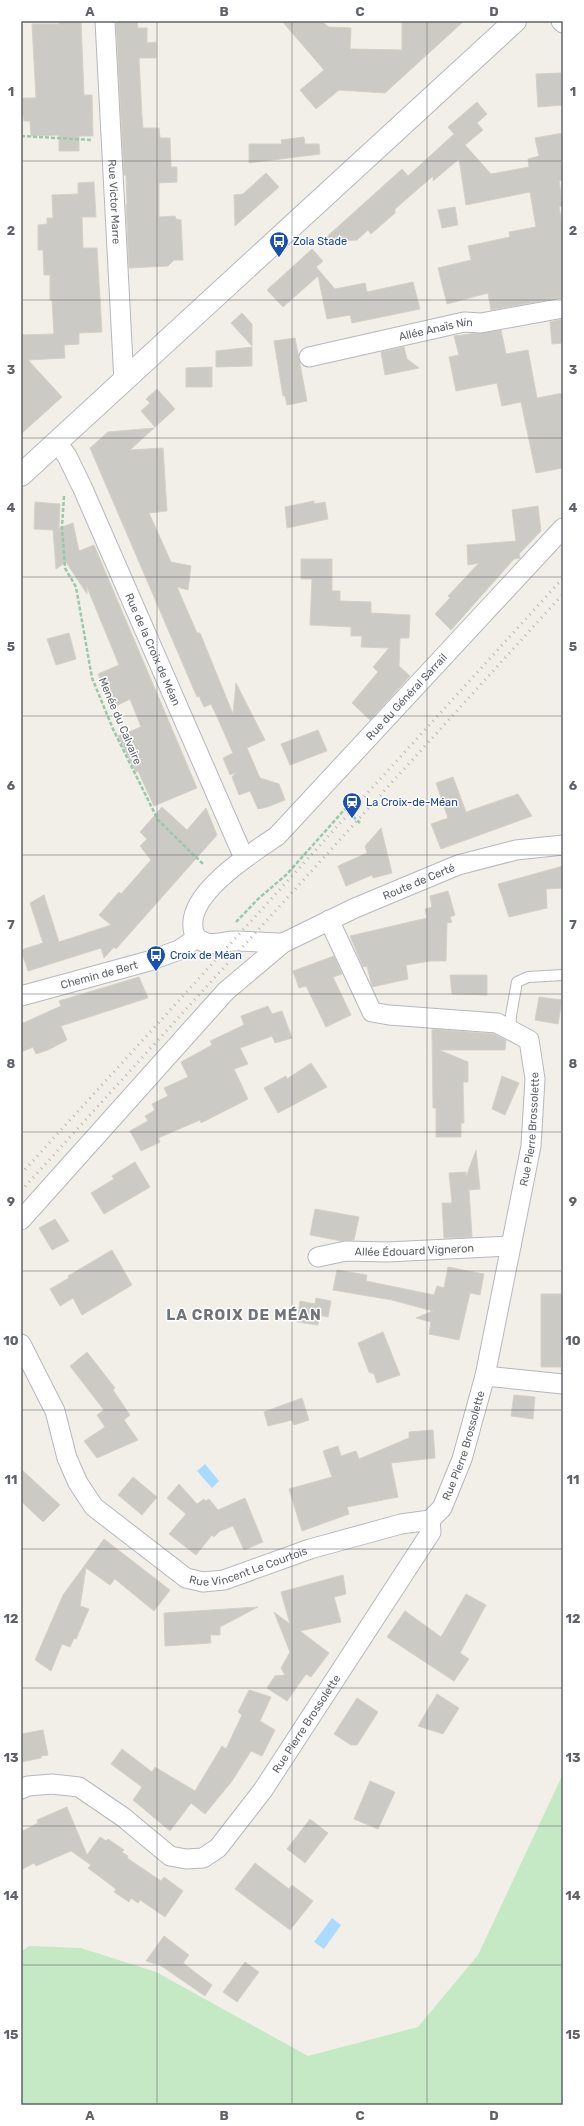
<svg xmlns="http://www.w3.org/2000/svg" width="584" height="2126" font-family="Rubik,sans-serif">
<rect width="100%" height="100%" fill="#f1efe8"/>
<path fill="#c5e8c5" d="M 563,1774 L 563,2105 L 21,2105 L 21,1952 L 29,1946 L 81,1948 L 156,1972 L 308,2056 L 418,2027 L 478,1955 Z"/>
<path fill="#aadaff" d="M 205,1464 L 219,1481 L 212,1488 L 197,1471 Z
M 332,1918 L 341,1925 L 324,1949 L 314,1942 Z"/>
<path fill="#cccac5" stroke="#d6d1c6" d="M 59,21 L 81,21 L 84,95 L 92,95 L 93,136 L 79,136 L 79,151 L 59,151 L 59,135 L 31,136 L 30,121 L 24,121 L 23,115 L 21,115 L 21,98 L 36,98 L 32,24 L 59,24 Z
M 116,21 L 137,21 L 138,28 L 147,28 L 147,43 L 156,42 L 156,58 L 139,58 L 142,117 L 143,128 L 159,128 L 160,138 L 170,138 L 171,167 L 177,167 L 177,182 L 159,183 L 159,217 L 175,216 L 176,219 L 181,220 L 183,260 L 174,260 L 168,266 L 129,268 L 126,204 L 127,204 L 126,175 L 124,175 Z
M 282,21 L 321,21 L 329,27 L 351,28 L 350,49 L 402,50 L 402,21 L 464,21 L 385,93 L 339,90 L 316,109 L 300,90 L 324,70 Z
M 561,73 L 563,105 L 538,107 L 536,74 Z
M 477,102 L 487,114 L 477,123 L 483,130 L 465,145 L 491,174 L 529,167 L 528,159 L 539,156 L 535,138 L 563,133 L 563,180 L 559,181 L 563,206 L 559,207 L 563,231 L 563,297 L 491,310 L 488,293 L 447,304 L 438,268 L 471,260 L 468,246 L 510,237 L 509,232 L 536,227 L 530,192 L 466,205 L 459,159 L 433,181 L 433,176 L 395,209 L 395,213 L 371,234 L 368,230 L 357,240 L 321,242 L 402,169 L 408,176 L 454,134 L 448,127 Z
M 304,137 L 305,144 L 319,144 L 320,154 L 249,163 L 249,144 L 282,144 L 281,140 Z
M 266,173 L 279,187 L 235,226 L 234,195 L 243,194 Z
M 94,182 L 96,217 L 82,217 L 83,248 L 97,248 L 102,332 L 79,333 L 79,344 L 64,345 L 65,358 L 28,360 L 62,397 L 21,434 L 21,335 L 54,334 L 52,300 L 50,300 L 50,275 L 44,275 L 43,250 L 38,250 L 38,225 L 47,224 L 47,218 L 53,218 L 52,195 L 78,194 L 78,183 Z
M 455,207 L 458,225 L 442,228 L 438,210 Z
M 312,249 L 323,261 L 316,267 L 335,289 L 365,283 L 367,292 L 413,282 L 420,309 L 352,323 L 350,315 L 327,319 L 318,276 L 283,307 L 267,290 Z
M 242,313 L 252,324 L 252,346 L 231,323 Z
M 563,319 L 563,343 L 552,344 L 550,322 Z
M 501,330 L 506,354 L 528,350 L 537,398 L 563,393 L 563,468 L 536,473 L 521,402 L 502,406 L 497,383 L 456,391 L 449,357 L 459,355 L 454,336 Z
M 295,338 L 307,401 L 287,405 L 285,396 L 283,396 L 274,341 Z
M 252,347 L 252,366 L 216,367 L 216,351 Z
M 404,347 L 407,359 L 419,368 L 385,375 L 381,352 Z
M 212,367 L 212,387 L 186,387 L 186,368 Z
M 157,389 L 175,409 L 155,427 L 141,411 L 150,403 L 146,399 Z
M 154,428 L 130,450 L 163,448 L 167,511 L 149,513 L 171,562 L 191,566 L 188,590 L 177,587 L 197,633 L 200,633 L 233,714 L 236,683 L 265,740 L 247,748 L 260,778 L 279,784 L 285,800 L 267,807 L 258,809 L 250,791 L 239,795 L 232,777 L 236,772 L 230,775 L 223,758 L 233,753 L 218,719 L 211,704 L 204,707 L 199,696 L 197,697 L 90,448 L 108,432 Z
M 314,501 L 314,504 L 325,502 L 328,519 L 287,528 L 285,507 Z
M 35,502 L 60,504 L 59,528 L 73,523 L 79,551 L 94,545 L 197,788 L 154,806 L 138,771 L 136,772 L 118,736 L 141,727 L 130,699 L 114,707 L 98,674 L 119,665 L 87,587 L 87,594 L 66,562 L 56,569 L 53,530 L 34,529 Z
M 538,506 L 541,531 L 519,554 L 520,558 L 514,559 L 451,630 L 435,614 L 450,598 L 448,596 L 479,563 L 468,565 L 467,545 L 516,541 L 512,510 Z
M 301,559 L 332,559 L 332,591 L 340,591 L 340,601 L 371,602 L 371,613 L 410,615 L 409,638 L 400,638 L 399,666 L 410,676 L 370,720 L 352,703 L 378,672 L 373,667 L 389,648 L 361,647 L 362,636 L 351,636 L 351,627 L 310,625 L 312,579 L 301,579 Z
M 69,633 L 76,659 L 56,665 L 47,639 Z
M 318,730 L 327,751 L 290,765 L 281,744 Z
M 453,777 L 466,812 L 518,794 L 532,816 L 441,849 L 431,824 L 448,818 L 436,783 Z
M 162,807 L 187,830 L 206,808 L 217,835 L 116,949 L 114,947 L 104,958 L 101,948 L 28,971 L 21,950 L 43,943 L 30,903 L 44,895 L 59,942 L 111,925 L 99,915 L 119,892 L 121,894 L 151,860 L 140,846 L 147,839 L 140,832 Z
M 381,828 L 392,873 L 373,878 L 372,875 L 346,886 L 338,866 L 367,853 L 365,846 Z
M 563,866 L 563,888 L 546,889 L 547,908 L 509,917 L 498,884 Z
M 448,891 L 455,915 L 450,917 L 452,922 L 447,923 L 446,961 L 430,961 L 406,965 L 408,979 L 372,987 L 367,966 L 363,967 L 350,936 L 427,918 L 425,909 L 432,907 L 430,896 Z
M 334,956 L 342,974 L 333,977 L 351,1015 L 326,1027 L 306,986 L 299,988 L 293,971 Z
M 450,975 L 487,975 L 487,995 L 452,994 Z
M 139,977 L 148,998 L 61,1026 L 67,1040 L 48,1050 L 36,1054 L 33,1047 L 21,1052 L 21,1024 L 61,1006 L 59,1001 Z
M 539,997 L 562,1000 L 558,1024 L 535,1020 Z
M 268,1006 L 272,1014 L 282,1011 L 292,1038 L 275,1043 L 272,1036 L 240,1048 L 248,1064 L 234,1069 L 248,1099 L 201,1123 L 200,1120 L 158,1138 L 160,1142 L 141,1151 L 130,1131 L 148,1121 L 145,1116 L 155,1110 L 152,1104 L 168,1096 L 164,1088 L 188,1077 L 181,1062 L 212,1045 L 210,1041 L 244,1025 L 241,1016 Z
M 432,1029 L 494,1034 L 506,1040 L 505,1050 L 439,1050 L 468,1062 L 468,1082 L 463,1082 L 464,1123 L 461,1123 L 461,1137 L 436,1137 L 436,1108 L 433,1108 Z
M 311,1063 L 327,1087 L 278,1113 L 264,1088 L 286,1076 L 287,1079 Z
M 502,1076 L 519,1083 L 505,1115 L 492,1109 Z
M 476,1150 L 480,1189 L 469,1190 L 472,1237 L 444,1238 L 442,1203 L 452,1203 L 449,1173 L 466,1172 L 466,1177 Z
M 135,1162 L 150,1187 L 104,1214 L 91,1193 L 114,1179 L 112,1176 Z
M 315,1209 L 359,1217 L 354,1240 L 342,1241 L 310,1235 Z
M 55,1219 L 69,1241 L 52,1250 L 39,1228 Z
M 112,1250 L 132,1285 L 82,1315 L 73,1298 L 60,1306 L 50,1289 L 69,1278 L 68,1276 Z
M 448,1267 L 484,1274 L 480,1295 L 470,1293 L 459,1340 L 429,1334 L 431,1322 L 416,1318 L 433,1311 L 392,1300 L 333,1290 L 337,1270 L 367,1275 L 366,1281 L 434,1295 L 437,1286 L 444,1288 Z
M 541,1294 L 563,1294 L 563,1357 L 561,1357 L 561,1367 L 541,1367 Z
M 316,1298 L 331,1301 L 328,1317 L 319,1315 L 318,1325 L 297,1322 L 300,1301 L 315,1304 Z
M 383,1332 L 400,1375 L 377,1383 L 374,1374 L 369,1372 L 358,1343 Z
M 87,1352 L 115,1388 L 113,1390 L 130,1415 L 124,1420 L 138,1440 L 97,1458 L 84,1441 L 105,1427 L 97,1415 L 104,1410 L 70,1366 Z
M 514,1395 L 535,1397 L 533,1419 L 511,1416 Z
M 302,1398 L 309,1420 L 294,1425 L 292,1420 L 268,1426 L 264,1412 Z
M 433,1430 L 435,1458 L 391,1463 L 398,1497 L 347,1507 L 349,1514 L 302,1531 L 289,1489 L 332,1477 L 323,1451 L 338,1446 L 341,1456 L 356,1451 L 359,1459 L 409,1438 L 409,1432 Z
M 21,1469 L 60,1505 L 43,1522 L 21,1501 Z
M 133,1477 L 157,1497 L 142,1515 L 118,1495 Z
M 179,1484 L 197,1504 L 204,1499 L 206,1501 L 209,1499 L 218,1510 L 245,1498 L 263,1542 L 244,1550 L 233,1526 L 220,1531 L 214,1537 L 212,1535 L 196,1555 L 169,1534 L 186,1514 L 167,1498 Z
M 104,1539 L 170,1590 L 154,1611 L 115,1579 L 110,1585 L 86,1568 L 80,1606 L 89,1609 L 76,1639 L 74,1638 L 70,1647 L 62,1644 L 51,1671 L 35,1660 L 63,1595 Z
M 343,1575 L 346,1594 L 334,1597 L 341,1622 L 300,1631 L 329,1653 L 311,1677 L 306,1674 L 287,1701 L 267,1688 L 275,1676 L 285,1675 L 281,1668 L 290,1652 L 274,1612 L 290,1624 L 281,1592 Z
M 466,1594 L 486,1605 L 460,1653 L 469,1659 L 454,1681 L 387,1637 L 405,1611 L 441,1637 Z
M 258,1607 L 220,1627 L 220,1635 L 210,1635 L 211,1643 L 165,1646 L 164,1613 Z
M 249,1690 L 271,1697 L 260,1721 L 275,1730 L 262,1756 L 251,1751 L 232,1781 L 205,1814 L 191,1803 L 170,1831 L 133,1800 L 142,1787 L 111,1764 L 122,1749 L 152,1772 L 155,1767 L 195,1791 L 222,1746 L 226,1749 L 242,1715 L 238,1712 Z
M 437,1694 L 459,1708 L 443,1734 L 418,1726 Z
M 357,1698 L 378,1712 L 357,1745 L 351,1745 L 334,1734 Z
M 43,1730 L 48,1755 L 41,1756 L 41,1758 L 21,1762 L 21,1734 Z
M 370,1781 L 395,1792 L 378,1829 L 354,1819 Z
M 67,1807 L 87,1855 L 100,1837 L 106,1841 L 108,1839 L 124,1850 L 122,1852 L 128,1856 L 127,1858 L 161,1881 L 164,1877 L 183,1891 L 165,1917 L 140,1900 L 138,1903 L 131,1898 L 129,1902 L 114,1892 L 116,1889 L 88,1868 L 91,1865 L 71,1851 L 36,1866 L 34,1863 L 21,1870 L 21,1832 L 38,1823 L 37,1820 Z
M 310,1819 L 328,1833 L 305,1863 L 287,1849 Z
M 255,1863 L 289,1889 L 292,1885 L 313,1901 L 290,1930 L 235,1889 Z
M 164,1936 L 189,1955 L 183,1963 L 212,1985 L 205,1996 L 160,1965 L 146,1961 Z
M 245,1962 L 259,1972 L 237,2002 L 223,1992 Z"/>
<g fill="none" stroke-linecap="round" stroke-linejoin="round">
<defs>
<path id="service" d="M 510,1030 L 511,1015 L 517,982 L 528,977 L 563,975"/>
<g id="minor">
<path id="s1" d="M 105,21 L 124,382"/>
<path d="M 561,21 L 563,23"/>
<path id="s2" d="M 309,357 L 464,322 L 481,323 L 563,308"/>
<path id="s3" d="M 57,443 L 67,456 L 83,489 L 244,858"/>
<path id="s4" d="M 283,943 C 267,943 251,941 235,941 C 224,941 211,947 202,941 C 196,939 193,932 193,927 C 189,892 252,853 277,836 L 563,528"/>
<path id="s5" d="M 21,996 L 149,961 L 179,950 L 197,938"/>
<path id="s6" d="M 21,1220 L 226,991 L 283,943 L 355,908 L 458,865 L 516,850 L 563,845"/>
<path id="s7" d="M 318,1257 L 346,1251 L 387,1252 L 511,1246"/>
<path id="s8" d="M 21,1344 L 55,1411 L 67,1458 L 78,1483 L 94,1507 L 186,1578 L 203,1582 L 224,1580 L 310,1549 L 401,1524 L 430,1520"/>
<path d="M 485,1376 L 563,1384"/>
<path id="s9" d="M 21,1789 L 28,1786 L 52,1784 L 79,1787 L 123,1817 L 170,1856 L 186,1859 L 203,1858 L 218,1848 L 263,1790 L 431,1532 L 430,1520 L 442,1508 L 462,1459 L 485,1376 L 531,1146 L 535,1079 L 529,1040 L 497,1023 L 389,1015 L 372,1012 L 329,920"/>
</g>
<path id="secondary" d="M 21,475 L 515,21"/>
</defs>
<use href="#service" stroke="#b5b8bc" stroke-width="12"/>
<use href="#minor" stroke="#b5b8bc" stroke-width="21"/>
<use href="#secondary" stroke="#b6babf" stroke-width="24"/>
<path stroke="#9cc7a9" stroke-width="2.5" stroke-dasharray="4 2" stroke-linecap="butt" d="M 21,136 L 92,140
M 64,496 L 62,527 L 65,568 L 76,587 L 92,678 L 113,729 L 158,820 L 203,864
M 236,922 L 258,899 L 287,874 L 345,809 L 360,823"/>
<use href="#service" stroke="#fff" stroke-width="10"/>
<use href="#minor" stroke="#fff" stroke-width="19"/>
<use href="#secondary" stroke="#fff" stroke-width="22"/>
<path stroke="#b6b7b8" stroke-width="3" stroke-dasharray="1 5" stroke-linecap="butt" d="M 21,1174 L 563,578
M 21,1191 L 563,594"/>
</g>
<path fill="none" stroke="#5f6368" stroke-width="1" stroke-opacity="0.55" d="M 157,21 L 157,2105M 292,21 L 292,2105M 427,21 L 427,2105M 21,161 L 563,161M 21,300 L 563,300M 21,438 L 563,438M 21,577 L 563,577M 21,716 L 563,716M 21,855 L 563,855M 21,994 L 563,994M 21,1132 L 563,1132M 21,1271 L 563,1271M 21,1410 L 563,1410M 21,1549 L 563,1549M 21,1688 L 563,1688M 21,1826 L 563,1826M 21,1965 L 563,1965"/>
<defs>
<symbol id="bus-pin" viewBox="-11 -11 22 30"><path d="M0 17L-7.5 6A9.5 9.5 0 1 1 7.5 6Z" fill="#1a4fb4" stroke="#fff"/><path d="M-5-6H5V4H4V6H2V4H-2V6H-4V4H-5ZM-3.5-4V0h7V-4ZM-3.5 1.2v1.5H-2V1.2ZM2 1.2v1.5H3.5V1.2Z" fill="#fff"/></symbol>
<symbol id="station-pin" viewBox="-11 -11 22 30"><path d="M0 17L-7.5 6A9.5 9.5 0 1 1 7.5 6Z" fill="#1a4fb4" stroke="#fff"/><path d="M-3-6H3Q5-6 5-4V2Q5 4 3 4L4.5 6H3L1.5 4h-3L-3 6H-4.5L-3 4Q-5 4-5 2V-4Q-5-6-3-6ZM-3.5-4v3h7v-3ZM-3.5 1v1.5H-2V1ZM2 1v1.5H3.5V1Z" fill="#fff"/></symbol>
</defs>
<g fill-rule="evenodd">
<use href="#bus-pin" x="268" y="230" width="22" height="30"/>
<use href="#station-pin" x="341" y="791" width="22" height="30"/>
<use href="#bus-pin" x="145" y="944" width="22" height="30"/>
</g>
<g text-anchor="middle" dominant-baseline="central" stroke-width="3" stroke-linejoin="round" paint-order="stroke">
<g font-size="11" fill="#5f6368" stroke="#fff">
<text stroke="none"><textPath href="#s1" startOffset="181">Rue Victor Marre</textPath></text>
<text stroke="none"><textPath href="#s2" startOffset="130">Allée Anaïs Nin</textPath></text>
<text stroke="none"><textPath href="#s3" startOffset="228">Rue de la Croix de Méan</textPath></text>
<text stroke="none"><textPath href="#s4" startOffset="418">Rue du Général Sarrail</textPath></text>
<text transform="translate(120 721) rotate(67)">Menée du Calvaire</text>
<text stroke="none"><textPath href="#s6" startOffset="531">Route de Certé</textPath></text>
<text stroke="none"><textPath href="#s5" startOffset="81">Chemin de Bert</textPath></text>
<text stroke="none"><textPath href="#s9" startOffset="1025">Rue Pierre Brossolette</textPath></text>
<text stroke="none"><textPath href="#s7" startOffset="97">Allée Édouard Vigneron</textPath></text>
<text stroke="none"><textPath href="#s9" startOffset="701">Rue Pierre Brossolette</textPath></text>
<text stroke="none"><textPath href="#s8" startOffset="361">Rue Vincent Le Courtois</textPath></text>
<text stroke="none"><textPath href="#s9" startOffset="377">Rue Pierre Brossolette</textPath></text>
</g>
<g font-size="11" fill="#164399" stroke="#fff" text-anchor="start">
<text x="293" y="241">Zola Stade</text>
<text x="366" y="802">La Croix-de-Méan</text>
<text x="170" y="955">Croix de Méan</text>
</g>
<g font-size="15" font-weight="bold" letter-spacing="1" fill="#70757a" stroke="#fff">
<text x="244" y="1315">LA CROIX DE MÉAN</text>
</g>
</g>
<rect width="584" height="2126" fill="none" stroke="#ffffff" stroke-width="44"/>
<rect x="22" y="22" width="540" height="2082" fill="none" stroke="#5f6368" stroke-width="1.5"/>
<g font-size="13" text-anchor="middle" font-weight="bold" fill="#5f6368">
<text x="90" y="16">A</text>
<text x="224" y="16">B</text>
<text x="360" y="16">C</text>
<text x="494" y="16">D</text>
<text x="11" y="96">1</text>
<text x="573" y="96">1</text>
<text x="11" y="235">2</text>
<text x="573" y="235">2</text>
<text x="11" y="374">3</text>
<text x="573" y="374">3</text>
<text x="11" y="512">4</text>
<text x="573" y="512">4</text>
<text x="11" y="651">5</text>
<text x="573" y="651">5</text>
<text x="11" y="790">6</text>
<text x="573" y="790">6</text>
<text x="11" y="929">7</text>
<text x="573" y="929">7</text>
<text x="11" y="1068">8</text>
<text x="573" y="1068">8</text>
<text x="11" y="1206">9</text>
<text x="573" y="1206">9</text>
<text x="11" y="1345">10</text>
<text x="573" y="1345">10</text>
<text x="11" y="1484">11</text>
<text x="573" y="1484">11</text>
<text x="11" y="1623">12</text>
<text x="573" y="1623">12</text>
<text x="11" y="1762">13</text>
<text x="573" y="1762">13</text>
<text x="11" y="1900">14</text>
<text x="573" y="1900">14</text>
<text x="11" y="2039">15</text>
<text x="573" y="2039">15</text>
<text x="90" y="2120">A</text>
<text x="224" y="2120">B</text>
<text x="360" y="2120">C</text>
<text x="494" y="2120">D</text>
</g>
</svg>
